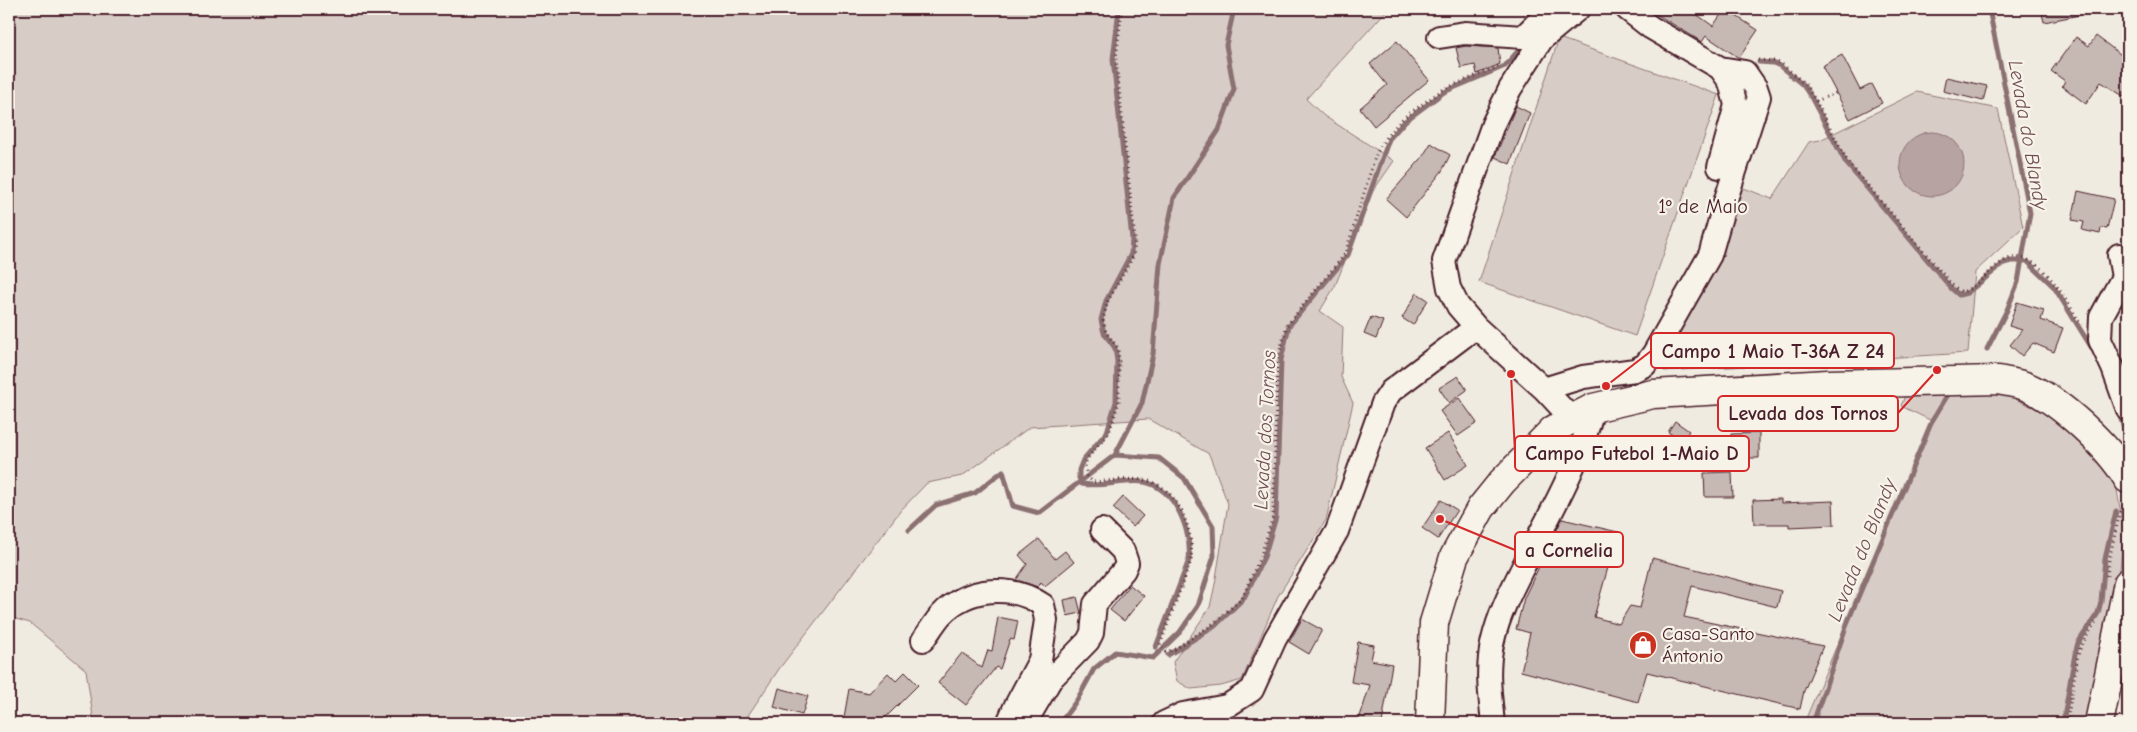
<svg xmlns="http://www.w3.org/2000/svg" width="2137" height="732" font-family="'Comic Neue',sans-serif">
<rect width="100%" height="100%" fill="#f0ebe0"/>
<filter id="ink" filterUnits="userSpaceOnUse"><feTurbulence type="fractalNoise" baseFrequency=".02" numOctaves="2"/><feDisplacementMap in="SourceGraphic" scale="10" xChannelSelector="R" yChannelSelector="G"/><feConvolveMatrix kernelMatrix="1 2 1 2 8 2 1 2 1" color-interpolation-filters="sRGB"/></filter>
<g filter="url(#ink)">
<path fill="#d8cdc6" stroke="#917678" d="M 9,9 L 1388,9 L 1306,99 L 1324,116 L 1394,161 L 1373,191 L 1335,286 L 1320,311 L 1343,327 L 1341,377 L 1353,403 L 1326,520 L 1278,596 L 1242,680 L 1221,686 L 1191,689 L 1177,681 L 1173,662 L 1210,607 L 1215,584 L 1228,504 L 1209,454 L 1148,419 L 1030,427 L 962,476 L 927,483 L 901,510 L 779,669 L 743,723 L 94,723 L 86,670 L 30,623 L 9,617 Z
M 1559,38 L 1719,95 L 1635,336 L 1479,282 Z
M 1917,92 L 1998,109 L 2023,227 L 1975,272 L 1968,353 L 1664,371 L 1658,359 L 1736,185 L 1772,199 L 1809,142 L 1820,140 Z
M 1908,388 L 2002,393 L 2048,414 L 2113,466 L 2124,532 L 2116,605 L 2090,723 L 1804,723 L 1932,421 L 1901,406 Z"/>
<path fill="#b7a4a2" stroke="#8b6f72" d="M1900 164a32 32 0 1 1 64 0a32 32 0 1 1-64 0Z"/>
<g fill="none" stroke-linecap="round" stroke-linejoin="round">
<path stroke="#8b6f72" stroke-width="5" d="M 1759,62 L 1773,63 L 1780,66 L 1803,85 L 1811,97 L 1846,163 L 1951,288 L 1959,295 L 1967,293 L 2004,263 L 2011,261 L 2024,261
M 2028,262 L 2054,287 L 2093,350
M 1987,349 L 2007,310 L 2018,282 L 2030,213 L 1989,9
M 2119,414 L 2128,439
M 1079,478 L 1079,470 L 1083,460 L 1107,432 L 1116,402 L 1117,361 L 1115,348 L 1104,333 L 1101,320 L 1106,301 L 1131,254 L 1132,239 L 1113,59 L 1119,9
M 1082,484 C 1102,488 1124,479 1144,482 C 1176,488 1192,532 1189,560 L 1156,647
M 909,530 L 936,505 L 975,493 L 1003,471 L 1013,506 L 1039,513 L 1115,455 L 1142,403 L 1153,354 L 1160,264 L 1174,198 L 1219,130 L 1234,89 L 1226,45 L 1234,9
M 1168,655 L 1215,626 L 1244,598 L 1264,557 L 1276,517 L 1281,360 L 1289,326 L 1348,255 L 1389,139 L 1405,121 L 1444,92 L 1505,66 L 1525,43
M 1060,723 L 1077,700 L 1094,669 L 1115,652 L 1153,658 L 1180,632 L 1198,606 L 1214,556 L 1213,526 L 1184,478 L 1159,458 L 1115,455
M 1813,723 L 1848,621 L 1932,421 L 1949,393
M 2063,723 L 2075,654 L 2078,643 L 2098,613 L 2101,601 L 2105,559 L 2116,511"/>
</g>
<path fill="#c6b8b3" stroke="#4a1f2b" d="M 1648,9 L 1689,9 L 1713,26 L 1725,9 L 1758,30 L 1739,58 L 1706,36 L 1702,42 Z
M 2041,9 L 2079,9 L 2080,15 L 2044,22 Z
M 2096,36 L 2128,60 L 2128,99 L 2101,82 L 2086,104 L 2062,86 L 2065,81 L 2051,71 L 2076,37 L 2089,46 Z
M 1397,41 L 1429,80 L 1374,126 L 1360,108 L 1387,85 L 1370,64 Z
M 1466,46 L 1498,48 L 1500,64 L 1477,74 L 1475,65 L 1461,68 L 1456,48 Z
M 1842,55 L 1860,90 L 1872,84 L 1882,103 L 1850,119 L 1822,66 Z
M 1946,77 L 1987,86 L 1983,101 L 1943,91 Z
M 1516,106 L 1530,113 L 1510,164 L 1495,157 Z
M 1431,143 L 1450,155 L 1442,171 L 1406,217 L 1386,199 L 1421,159 Z
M 2078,191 L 2114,199 L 2107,229 L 2101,228 L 2100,234 L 2082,230 L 2084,222 L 2072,220 Z
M 1417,293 L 1428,300 L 1413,325 L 1402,318 Z
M 2017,302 L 2044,310 L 2041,320 L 2063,328 L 2054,352 L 2033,343 L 2022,356 L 2010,345 L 2022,330 L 2009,326 Z
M 1371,317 L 1383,321 L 1376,339 L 1364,334 Z
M 1458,376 L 1467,390 L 1449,403 L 1439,388 Z
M 1459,398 L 1477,423 L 1458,436 L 1440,411 Z
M 1675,421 L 1689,431 L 1682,441 L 1668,432 Z
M 1448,433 L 1468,465 L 1445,480 L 1425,448 Z
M 1759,433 L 1759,458 L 1732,458 L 1731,434 Z
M 1732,472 L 1733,497 L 1705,497 L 1704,473 Z
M 1123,497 L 1143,516 L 1133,527 L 1113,508 Z
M 1781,499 L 1781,503 L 1833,501 L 1834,525 L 1789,527 L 1789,524 L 1754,524 L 1753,500 Z
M 1441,500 L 1457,510 L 1438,539 L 1422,528 Z
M 1562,519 L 1618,532 L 1594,617 L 1619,624 L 1630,606 L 1640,608 L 1652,558 L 1781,591 L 1777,607 L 1692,586 L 1684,617 L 1823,646 L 1804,691 L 1800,709 L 1647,672 L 1638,702 L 1521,671 L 1530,633 L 1516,629 L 1524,598 Z
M 1039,539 L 1055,559 L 1065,551 L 1074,562 L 1045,586 L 1041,582 L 1038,587 L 1016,580 L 1027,564 L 1019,555 Z
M 1130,585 L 1144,596 L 1124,621 L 1110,610 Z
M 1077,597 L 1081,613 L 1067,616 L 1064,600 Z
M 998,617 L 1018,621 L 1014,640 L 1010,639 L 1000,669 L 996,667 L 966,705 L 938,683 L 962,653 L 982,668 L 988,650 L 992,651 Z
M 1302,619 L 1322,630 L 1309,654 L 1289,642 Z
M 1358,642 L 1374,645 L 1371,660 L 1392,664 L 1382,723 L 1358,723 L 1370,685 L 1351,682 Z
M 905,672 L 918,685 L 880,723 L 843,723 L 849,689 L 869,693 L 888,673 L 896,681 Z
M 779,688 L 808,696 L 802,715 L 774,707 Z"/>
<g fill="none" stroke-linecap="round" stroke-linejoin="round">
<defs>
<path id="minor" d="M 1439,37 L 1465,33 L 1523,37 L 1551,9
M 1719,167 L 1736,105 L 1730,82 L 1720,68
M 2119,255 L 2123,277 L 2101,317 L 2100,340 L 2113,368 L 2128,410
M 1544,389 L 1583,377 L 1635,370 L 1645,365 L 1654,353 L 1710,255 L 1726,199 L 1759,97 L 1756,88 L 1745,72 L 1720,68 L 1650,27 L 1627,9
M 1572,419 L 1544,389 L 1476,327 L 1458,306 L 1449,288 L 1444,261 L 1493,124 L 1510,89 L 1542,39 L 1578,9
M 923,640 C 929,632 934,623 941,615 C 968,586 1012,584 1043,605 L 1046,620 L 1040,660 L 1015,707 L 1008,723
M 1025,723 L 1051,679 L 1088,641 L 1092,633 L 1095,604 L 1124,570 L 1127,563 L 1123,551 L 1102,530
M 1164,723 L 1183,714 L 1227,706 L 1252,690 L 1275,639 L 1337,531 L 1383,403 L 1391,391 L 1476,327
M 1493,723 C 1490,695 1486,668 1493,640 C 1499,614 1511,591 1523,567 C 1549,515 1580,464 1593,408"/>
<path id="major" d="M 1430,723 L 1434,623 L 1454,557 L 1481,508 L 1502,482 L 1553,430 L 1572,419 L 1593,408 L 1653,394 L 1828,384 L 1998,380 C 2007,382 2017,383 2025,386 C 2060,400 2109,447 2128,479
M 2099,723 L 2128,583"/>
</defs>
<use href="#minor" stroke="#4a1f2b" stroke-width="26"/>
<use href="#major" stroke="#4a1f2b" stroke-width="31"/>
<path stroke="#4a1f2b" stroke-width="3" stroke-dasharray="1 4" stroke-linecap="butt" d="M 1122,9 L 1116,59 L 1135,239 L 1134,255 L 1108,301 L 1103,320 L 1106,332 L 1118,348 L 1119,360 L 1119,402 L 1109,433 L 1087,459 L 1085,465 L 1087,476 L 1093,482 C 1109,481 1128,478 1144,480 C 1178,485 1195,532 1191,561 L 1160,645 L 1165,652 L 1175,649 L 1214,623 L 1242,598 L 1261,555 L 1273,516 L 1277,361 L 1287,325 L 1345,254 L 1376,154 L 1386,137 L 1403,118 L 1442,90 L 1501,65
M 1758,60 L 1774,61 L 1782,64 L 1805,84 L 1816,101 L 1848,162 L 1953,286 L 1962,292 C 1977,287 1988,271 2002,262 C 2036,240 2067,302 2081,325
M 1816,101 L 1836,93
M 2107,576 L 2109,560 L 2120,512 L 2128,508
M 2067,723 L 2078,655 L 2082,644 L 2097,620"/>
<use href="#minor" stroke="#f7f3e8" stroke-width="22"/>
<use href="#major" stroke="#f7f3e8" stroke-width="28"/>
</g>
</g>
<defs>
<symbol id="shop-disc" viewBox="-11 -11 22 22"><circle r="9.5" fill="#c8321e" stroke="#f7f3e8"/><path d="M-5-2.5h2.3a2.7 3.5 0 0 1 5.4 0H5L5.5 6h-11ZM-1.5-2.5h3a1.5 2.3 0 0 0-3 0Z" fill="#fff"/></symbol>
</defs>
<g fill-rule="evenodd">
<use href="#shop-disc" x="1627" y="629" width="32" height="32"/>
</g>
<g text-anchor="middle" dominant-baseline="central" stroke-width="4.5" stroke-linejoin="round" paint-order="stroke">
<g font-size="19" fill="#4a1f2b" stroke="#f7f3e8" text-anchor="start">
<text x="1662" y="634">Casa-Santo<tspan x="1662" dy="22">Ántonio</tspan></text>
</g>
<g font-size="20" font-style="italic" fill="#704e55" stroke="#f7f3e8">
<text transform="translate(2028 135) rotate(80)">Levada do Blandy</text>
<text transform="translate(1265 430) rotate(-87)">Levada dos Tornos</text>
<text transform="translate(1862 550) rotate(-68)">Levada do Blandy</text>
</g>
<g font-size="20" fill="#4a1f2b" stroke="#f7f3e8">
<text x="1703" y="206">1º de Maio</text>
</g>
</g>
<path fill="none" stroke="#d62828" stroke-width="2" d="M1606 386L1651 351M1937 370L1898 413M1511 374L1515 453M1440 519L1515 550"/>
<g fill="#d62828" stroke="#f7f3e8" stroke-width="2">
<circle cx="1606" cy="386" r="5"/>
<circle cx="1937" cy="370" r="5"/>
<circle cx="1511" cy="374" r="5"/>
<circle cx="1440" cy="519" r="5"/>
</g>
<g fill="#f7f3e8" stroke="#d62828" stroke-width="2">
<rect x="1651" y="333" width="243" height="35" rx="5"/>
<rect x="1718" y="396" width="180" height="35" rx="5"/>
<rect x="1515" y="436" width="234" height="35" rx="5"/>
<rect x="1515" y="532" width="108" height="35" rx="5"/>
</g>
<g font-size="20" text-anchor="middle" font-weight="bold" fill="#4a1f2b">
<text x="1773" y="358">Campo 1 Maio T-36A Z 24</text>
<text x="1808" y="420">Levada dos Tornos</text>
<text x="1632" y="460">Campo Futebol 1-Maio D</text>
<text x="1569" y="557">a Cornelia</text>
</g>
<rect width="2137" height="732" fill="none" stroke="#f7f3e8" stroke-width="30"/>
<rect x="15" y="15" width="2107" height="702" fill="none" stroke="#4a1f2b" stroke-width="2" filter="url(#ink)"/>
</svg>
